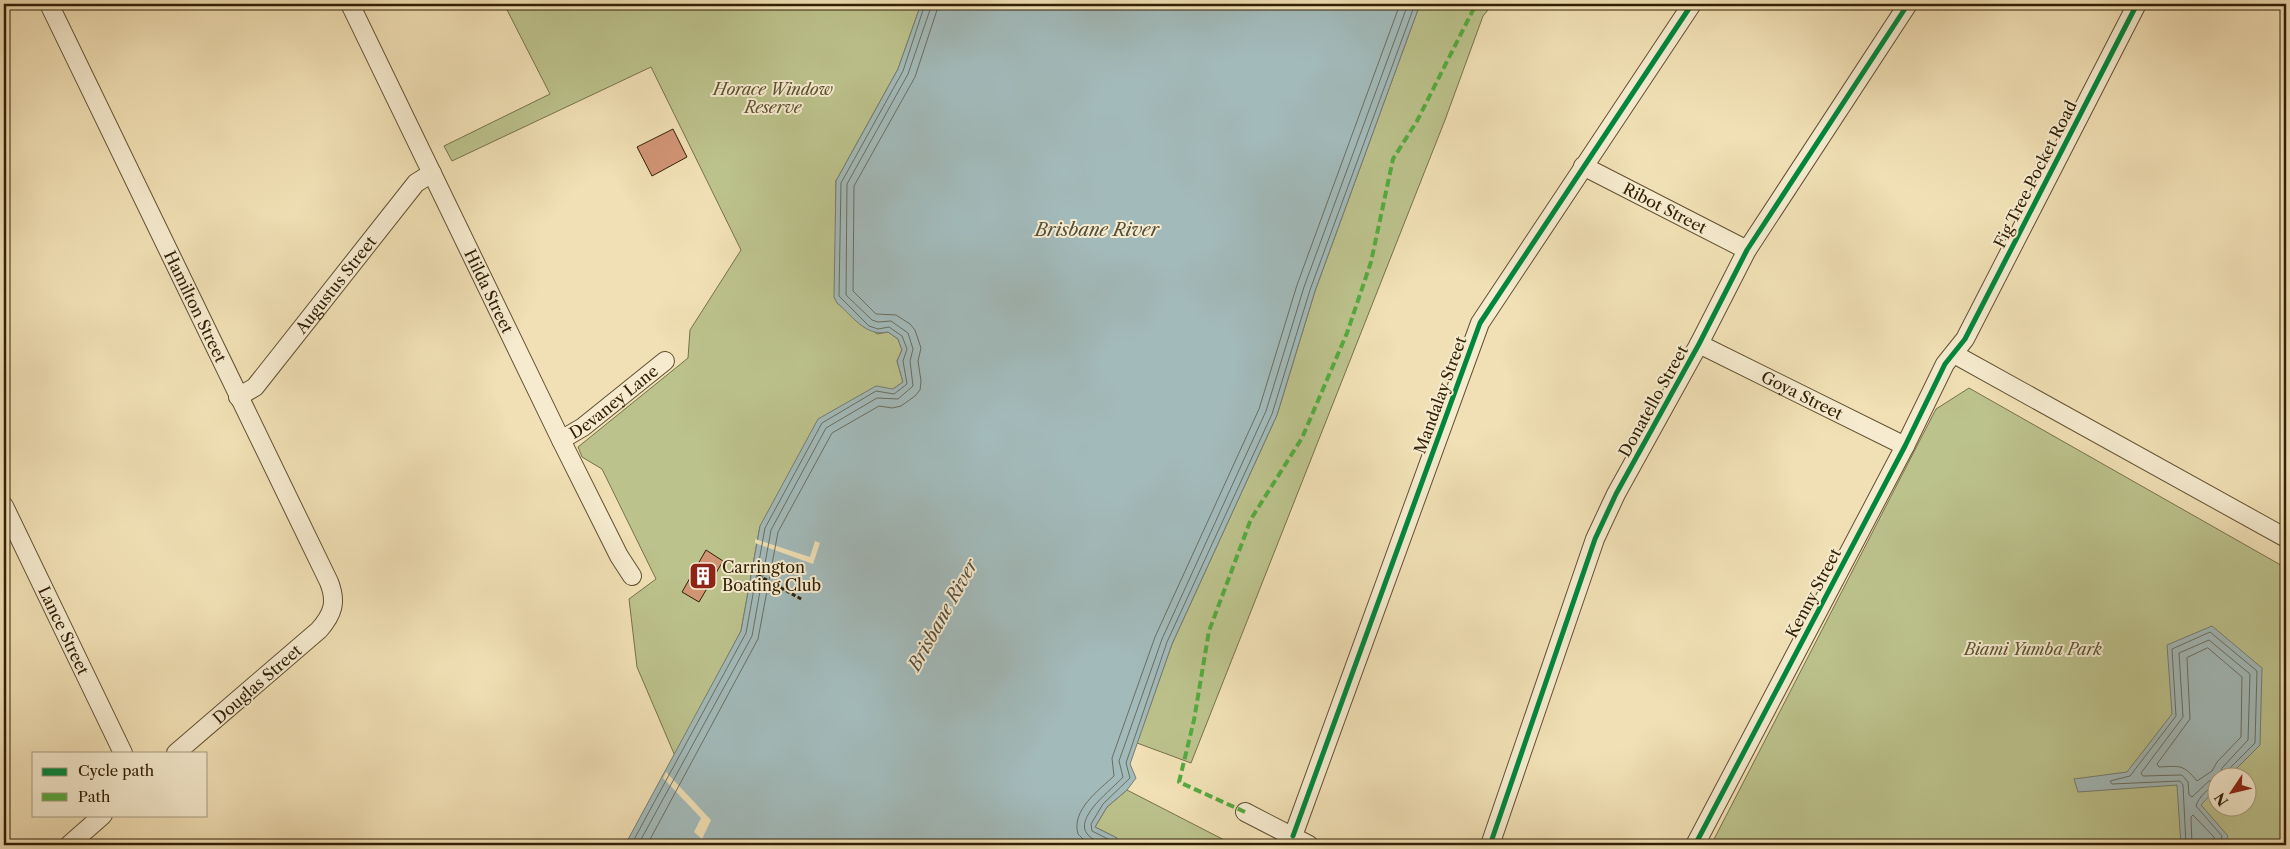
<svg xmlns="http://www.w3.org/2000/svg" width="2290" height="849" font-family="'Libre Caslon Text',serif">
<rect width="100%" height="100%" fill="#f1e0b5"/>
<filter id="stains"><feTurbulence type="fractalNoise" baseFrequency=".004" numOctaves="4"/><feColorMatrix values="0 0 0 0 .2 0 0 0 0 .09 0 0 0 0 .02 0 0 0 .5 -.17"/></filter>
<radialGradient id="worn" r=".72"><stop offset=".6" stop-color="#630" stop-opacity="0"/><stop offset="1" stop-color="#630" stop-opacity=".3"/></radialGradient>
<path fill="#bcc28c" stroke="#767148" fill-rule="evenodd" d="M 504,4 L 921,4 L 898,69 L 836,181 L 837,303 L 877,334 L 888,332 L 898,339 L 902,350 L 897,361 L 903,382 L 893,389 L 760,526 L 741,631 L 675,756 L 637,667 L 629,599 L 656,579 L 602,469 L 582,457 L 578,447 L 688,358 L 690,330 L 741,250 L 651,67 L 452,161 L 444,146 L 550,94 Z
M 1420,4 L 1493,4 L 1483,16 L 1445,120 L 1191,763 L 1137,743 L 1172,644 L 1277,415 L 1315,291 Z
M 1969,388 L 2286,568 L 2286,845 L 1711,845 L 1936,409 ZM 2218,776 L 2248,776 L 2248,806 L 2218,806 Z
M 1127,790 L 1234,845 L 1116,845 L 1117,838 L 1095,827 L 1107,807 Z"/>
<path fill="#a2baba" stroke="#757c72" d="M 921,4 L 1420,4 L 1315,291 L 1277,415 L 1172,644 L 1130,764 L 1136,778 L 1127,790 L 1107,807 L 1095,827 L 1117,838 L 1116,845 L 625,845 L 741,631 L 760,526 L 818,419 L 876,386 L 893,389 L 903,382 L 897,361 L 902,350 L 898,339 L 888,332 C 865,337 853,316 837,303 L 834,297 L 836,181 L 898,69 Z
M 2212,626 L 2262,668 L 2260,745 L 2229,776 L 2218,776 L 2217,788 L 2201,805 L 2228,836 L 2224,845 L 2181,845 L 2177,785 L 2078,792 L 2074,779 L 2127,772 L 2172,714 L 2167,645 Z"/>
<path fill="#f1e0b5" d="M 755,539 L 810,557 L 815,541 L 820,543 L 813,564 L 755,543 Z
M 666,772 L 711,820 L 702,839 L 694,832 L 701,818 L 663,778 Z"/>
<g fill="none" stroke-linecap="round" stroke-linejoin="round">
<path stroke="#6a6d60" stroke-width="1" d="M 2208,648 L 2242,677 L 2241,737 L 2217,762 L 2212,771 L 2197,781 C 2183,764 2180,766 2159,767 L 2157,764 L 2190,719 L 2187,658 Z
M 2218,779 L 2209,781 L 2192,797 L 2189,795 L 2188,782 L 2182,775 L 2143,776 L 2141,773 L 2183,717 L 2179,653 L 2209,640 L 2250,674 L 2248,740 L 2222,768 L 2219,776
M 2218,785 C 2209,786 2198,798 2196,806 L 2222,836 L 2220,845
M 631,845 L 746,633 L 765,528 L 822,423 L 876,391 L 894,394 L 907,384 L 903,361 L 907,349 L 902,336 L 889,327 L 878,329 L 869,326 L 839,296 L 841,183 L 903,71 L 925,4
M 638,845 L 752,636 L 771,530 L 826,428 L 877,398 L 898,399 L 913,386 L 910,361 L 913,349 L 908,333 L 891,321 L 878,322 L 872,320 L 846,295 L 847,184 L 908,74 L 932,4
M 647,845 L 758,639 L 778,532 L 832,433 L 879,406 L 892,408 L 901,406 L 915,396 L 920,390 L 921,381 L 918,361 L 921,348 L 915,330 L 910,324 L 896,315 L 876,314 L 853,291 L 854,186 L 915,77 L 939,4
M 1089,845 L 1078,834 C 1071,810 1099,790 1114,776 L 1112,758 L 1155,637 L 1259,409 L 1297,285 L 1400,4
M 1105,845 C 1100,841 1092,840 1088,835 C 1072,818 1114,788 1123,777 L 1119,761 L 1162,639 L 1266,411 L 1304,287 L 1408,4
M 1111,845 L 1110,840 L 1092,831 L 1091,824 L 1103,804 L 1130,778 L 1126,763 L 1167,642 L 1272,414 L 1310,290 L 1415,4
M 2186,845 L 2183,785 L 2180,781 L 2112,784 L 2110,781 L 2130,776 L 2176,716 L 2172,649 L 2210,632 L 2257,671 L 2255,743 L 2227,771 L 2226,776
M 2192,845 L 2191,817 L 2193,815 L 2214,837 L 2214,845"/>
</g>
<path fill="#d19475" stroke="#312005" d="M 673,129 L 687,157 L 652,176 L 637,147 Z
M 706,550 L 723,561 L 699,602 L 682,592 Z"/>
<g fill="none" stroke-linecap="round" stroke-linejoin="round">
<defs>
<g id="street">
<path id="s1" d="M 49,4 L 329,582 C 337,602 333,614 319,630 L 176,753"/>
<path id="s2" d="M 350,4 L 561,440 L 619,556 L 632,576"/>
<path id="s3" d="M 1583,166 L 1747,250"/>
<path id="s4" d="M 1699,344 L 1905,446"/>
<path d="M 1954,354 L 2286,538"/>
<path id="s5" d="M 238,397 L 255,387 L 416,183 L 432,173"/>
<path id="s6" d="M 561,440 L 583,427 L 665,361"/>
<path id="s7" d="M 4,506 L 123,753"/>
<path d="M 1245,812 L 1309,845"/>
<path d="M 1293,836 L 1480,323 L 1692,4"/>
<path d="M 69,845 L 103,815"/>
<path d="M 1490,845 L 1595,539 L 1616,494 L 1699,344 L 1747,250 L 1908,4"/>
<path d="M 1695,845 L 1905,446 L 1945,364 L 1965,339 L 2137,4"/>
</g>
</defs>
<use href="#street" stroke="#615031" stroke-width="20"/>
<path stroke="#312005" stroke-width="3" stroke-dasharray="4 2.5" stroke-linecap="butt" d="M 752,572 L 803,600"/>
<use href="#street" stroke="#f6ebcf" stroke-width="18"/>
<path stroke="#54aa40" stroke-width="4" stroke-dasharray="8 4" stroke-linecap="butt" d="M 1245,812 L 1179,782 L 1194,720 L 1209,631 L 1251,519 L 1302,438 L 1347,333 L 1371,262 L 1393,159 L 1417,121 L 1476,4"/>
<defs>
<path id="cycleway" d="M 1293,836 L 1480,323 L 1692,4
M 1490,845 L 1595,539 L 1616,494 L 1699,344 L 1747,250 L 1908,4
M 1695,845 L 1905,446 L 1945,364 L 1965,339 L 2137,4"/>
</defs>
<use href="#cycleway" stroke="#f6ebcf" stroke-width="8"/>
<use href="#cycleway" stroke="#00873e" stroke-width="5"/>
</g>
<defs>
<symbol id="building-square" viewBox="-11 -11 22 22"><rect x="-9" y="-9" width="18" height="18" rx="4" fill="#8f2418" stroke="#f6ebcf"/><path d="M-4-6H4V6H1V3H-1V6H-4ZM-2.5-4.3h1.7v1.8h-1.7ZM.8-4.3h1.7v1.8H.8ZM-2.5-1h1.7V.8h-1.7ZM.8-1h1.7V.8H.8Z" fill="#fff"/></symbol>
</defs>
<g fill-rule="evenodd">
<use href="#building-square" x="687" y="560" width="32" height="32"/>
</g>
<g text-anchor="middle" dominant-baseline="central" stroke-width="4" stroke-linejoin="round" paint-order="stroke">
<g font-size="16" font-style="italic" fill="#5b512e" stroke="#f6ebcf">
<text x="773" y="89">Horace Window<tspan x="773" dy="18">Reserve</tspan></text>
<text x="2033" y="649">Biami Yumba Park</text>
</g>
<g font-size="16" fill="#312005" stroke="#f6ebcf">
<text transform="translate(2035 174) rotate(-63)">Fig Tree Pocket Road</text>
<text stroke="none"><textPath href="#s3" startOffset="92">Ribot Street</textPath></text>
<text stroke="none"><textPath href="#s5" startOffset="150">Augustus Street</textPath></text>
<text stroke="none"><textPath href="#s2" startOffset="319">Hilda Street</textPath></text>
<text stroke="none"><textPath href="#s1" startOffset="336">Hamilton Street</textPath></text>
<text transform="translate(1440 395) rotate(-70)">Mandalay Street</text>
<text stroke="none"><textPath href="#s4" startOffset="115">Goya Street</textPath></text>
<text stroke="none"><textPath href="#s6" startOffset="65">Devaney Lane</textPath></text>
<text transform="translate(1653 401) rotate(-61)">Donatello Street</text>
<text transform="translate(1813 593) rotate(-62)">Kenny Street</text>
<text stroke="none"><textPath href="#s7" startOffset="138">Lance Street</textPath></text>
<text transform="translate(257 684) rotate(-41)">Douglas Street</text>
</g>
<g font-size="16" fill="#312005" stroke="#f6ebcf" text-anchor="start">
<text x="722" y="567">Carrington<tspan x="722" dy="18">Boating Club</tspan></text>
</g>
<g font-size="18" font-style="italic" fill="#534e3b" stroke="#f6ebcf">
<text x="1097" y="230">Brisbane River</text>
<text transform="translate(943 615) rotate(-61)">Brisbane River</text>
</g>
</g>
<rect width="2290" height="849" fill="none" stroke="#f1e0b5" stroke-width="20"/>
<rect x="5" y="5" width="2280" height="839" fill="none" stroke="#312005" stroke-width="2.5"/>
<rect x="10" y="10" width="2270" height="829" fill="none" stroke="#312005"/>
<rect x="32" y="752" width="175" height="65" fill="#f6ebcf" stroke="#a79a7e"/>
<rect x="42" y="768" width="25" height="8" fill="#00873e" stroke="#a79a7e"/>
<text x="78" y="776" font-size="15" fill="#312005">Cycle path</text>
<rect x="42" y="793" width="25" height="8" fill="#54aa40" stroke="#a79a7e"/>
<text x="78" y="802" font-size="15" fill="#312005">Path</text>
<g transform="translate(2232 792) rotate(235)"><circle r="24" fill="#f6ebcf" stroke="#a79a7e"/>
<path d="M0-4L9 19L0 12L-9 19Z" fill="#8f2418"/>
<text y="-8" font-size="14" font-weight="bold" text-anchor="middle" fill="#312005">N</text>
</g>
<rect width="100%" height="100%" filter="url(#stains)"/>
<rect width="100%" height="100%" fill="url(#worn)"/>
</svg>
